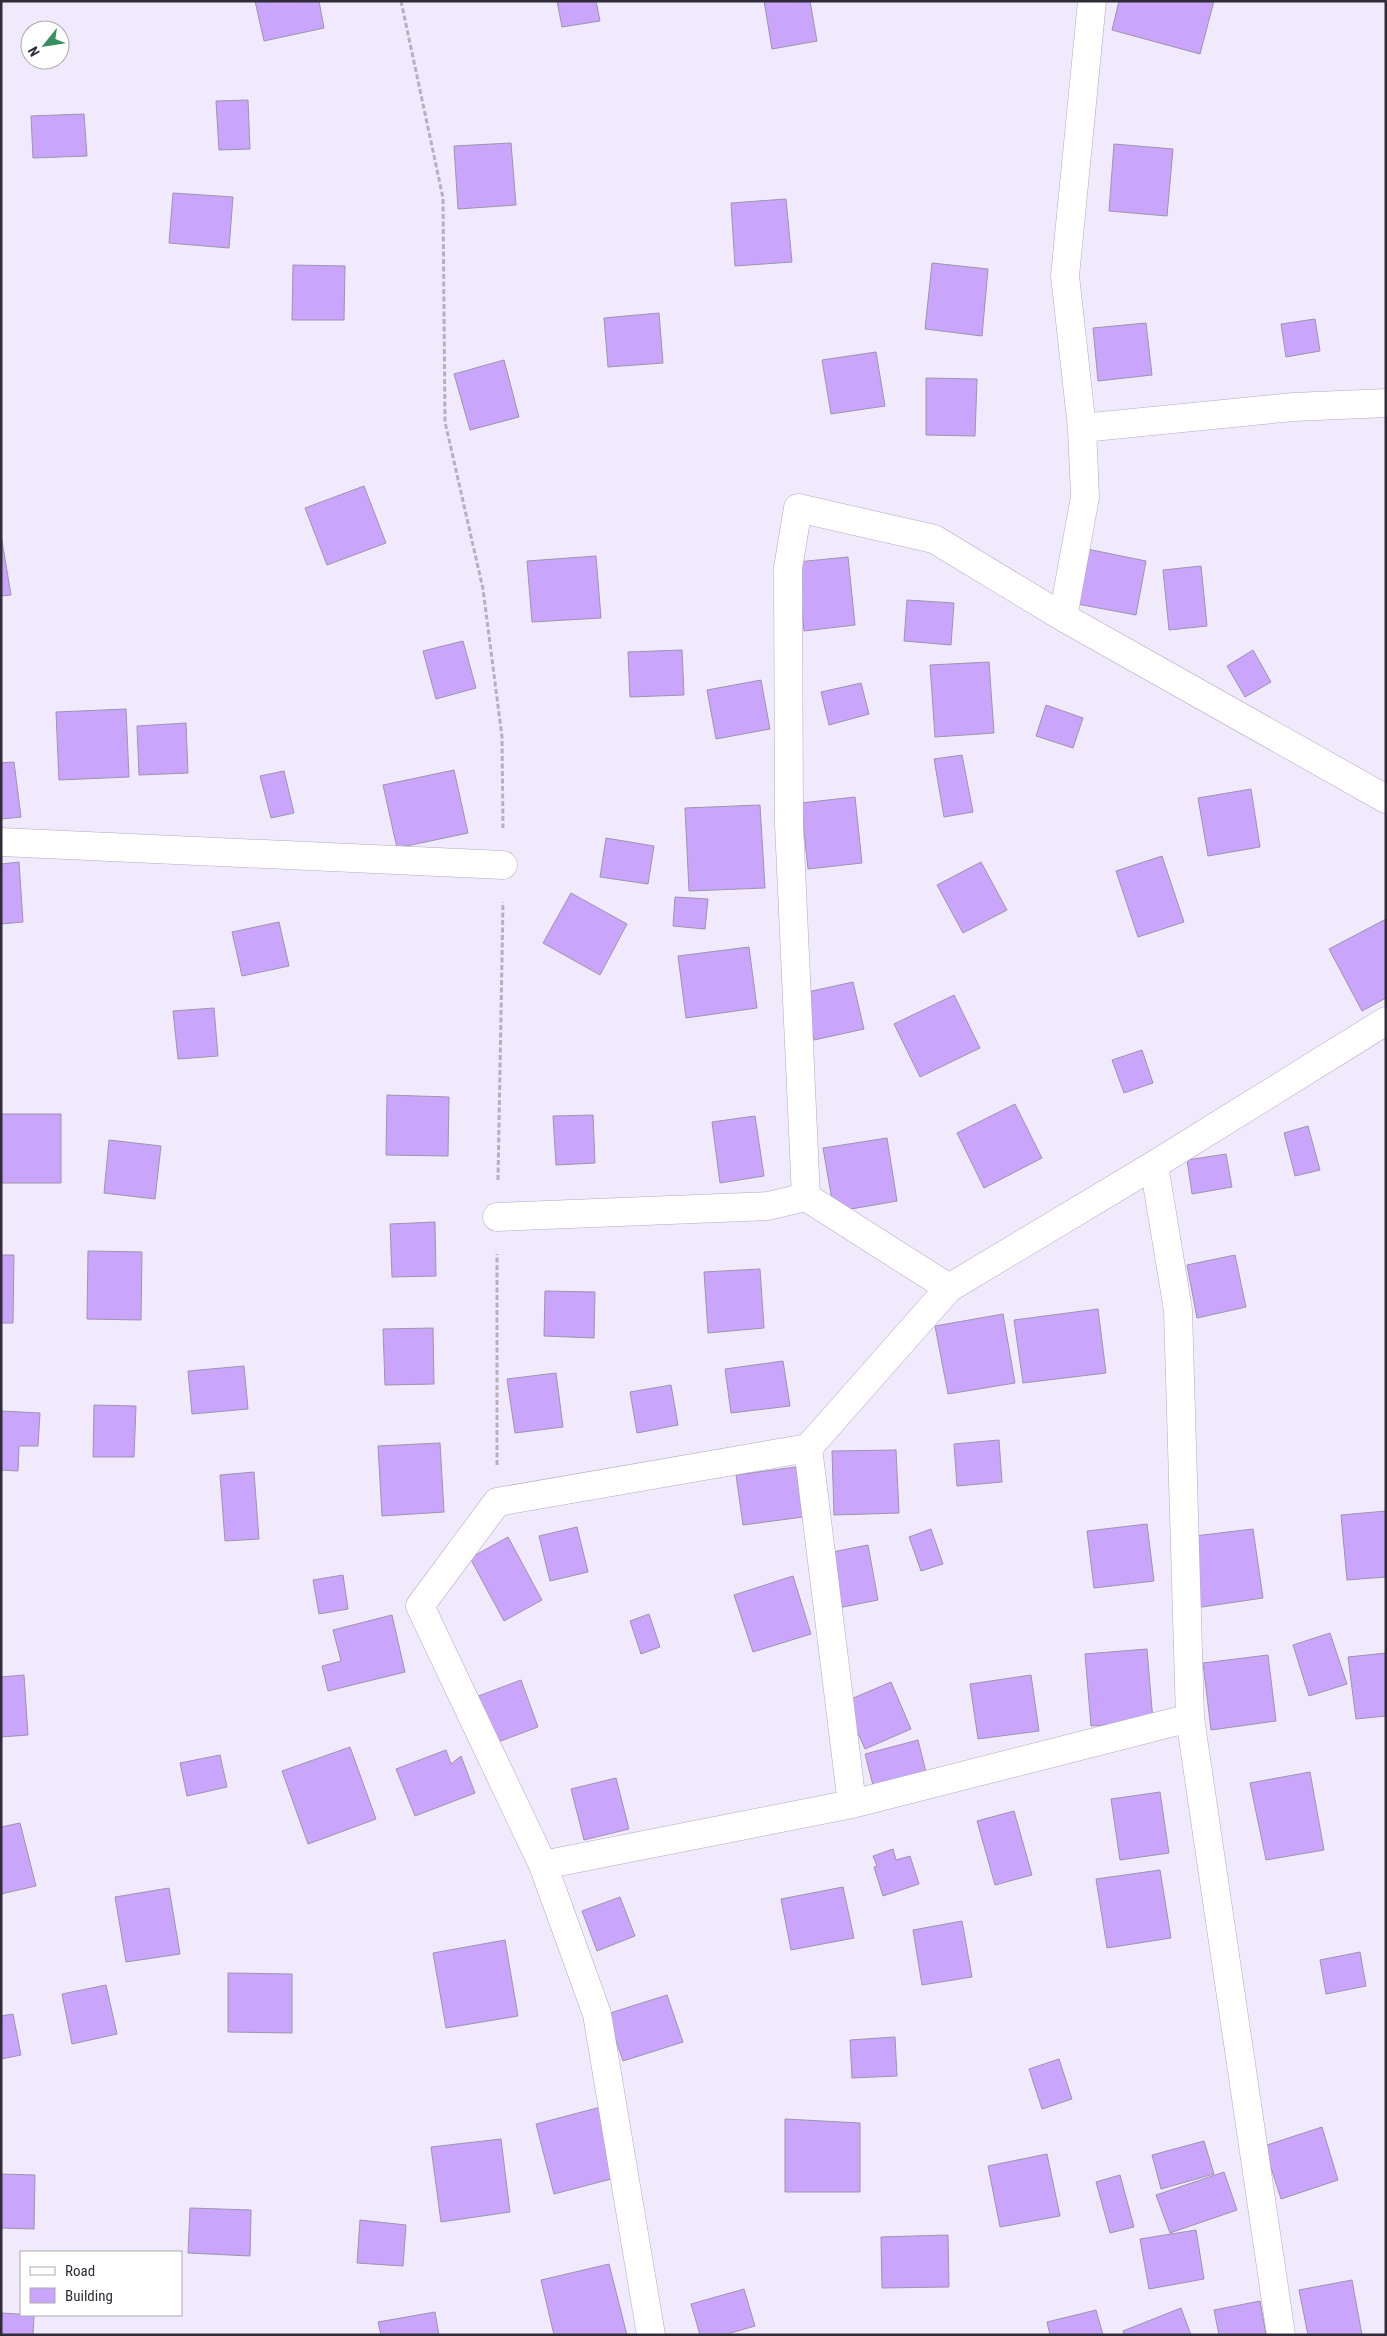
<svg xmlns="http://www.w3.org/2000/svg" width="1387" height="2336" font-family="'Roboto Condensed',sans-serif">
<rect width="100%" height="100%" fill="#f1eafc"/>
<path fill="#c9a5fb" stroke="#9e94ae" d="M 255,1 L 319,1 L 324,28 L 264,41 Z
M 557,1 L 596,1 L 600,21 L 562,27 Z
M 764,1 L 810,1 L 817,41 L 772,49 Z
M 1119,1 L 1214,1 L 1200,54 L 1112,30 Z
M 248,100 L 250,149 L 219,150 L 216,101 Z
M 84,114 L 87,156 L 33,158 L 31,116 Z
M 511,143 L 516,205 L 458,209 L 454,146 Z
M 1114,144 L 1173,149 L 1167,216 L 1109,211 Z
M 173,193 L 233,197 L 229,248 L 169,243 Z
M 786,199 L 792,262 L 735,266 L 731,203 Z
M 932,263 L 988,269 L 982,336 L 925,329 Z
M 293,265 L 345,266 L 344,320 L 292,320 Z
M 659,313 L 663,363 L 608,367 L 604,318 Z
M 1315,319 L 1320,351 L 1286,357 L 1281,324 Z
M 1146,323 L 1152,375 L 1098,381 L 1093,328 Z
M 876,352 L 885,406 L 831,414 L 822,360 Z
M 504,360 L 519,417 L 470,430 L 454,374 Z
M 926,378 L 977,379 L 975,436 L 926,435 Z
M 364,486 L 386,543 L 327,565 L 305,508 Z
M 1,535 L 11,595 L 1,596 Z
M 1087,549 L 1146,561 L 1136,615 L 1077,604 Z
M 596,556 L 601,618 L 532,622 L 527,561 Z
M 848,557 L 855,625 L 804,631 L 797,562 Z
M 1201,566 L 1207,626 L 1169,630 L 1163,570 Z
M 907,600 L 954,603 L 951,645 L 904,641 Z
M 463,641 L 476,688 L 436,699 L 423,651 Z
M 682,650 L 684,695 L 630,697 L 628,652 Z
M 1253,650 L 1271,682 L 1245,697 L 1227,666 Z
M 989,662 L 994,733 L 935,737 L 930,665 Z
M 761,680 L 770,729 L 716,739 L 707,690 Z
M 861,683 L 869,714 L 829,725 L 821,692 Z
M 1046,705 L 1083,718 L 1073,748 L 1036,736 Z
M 126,709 L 129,777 L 59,780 L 56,712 Z
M 186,723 L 188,773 L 139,775 L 137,726 Z
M 962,755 L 973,812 L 944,817 L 934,759 Z
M 14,762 L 21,817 L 1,819 L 1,763 Z
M 454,770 L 468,833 L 397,848 L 383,785 Z
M 284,771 L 294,813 L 271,818 L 260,776 Z
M 1251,789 L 1260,847 L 1208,856 L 1198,798 Z
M 855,797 L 862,863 L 808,869 L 801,803 Z
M 760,805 L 765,888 L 689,891 L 685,808 Z
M 606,838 L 654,846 L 648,884 L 600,877 Z
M 1162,856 L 1184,922 L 1138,937 L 1116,871 Z
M 19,862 L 23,922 L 1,924 L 1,864 Z
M 981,862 L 1007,910 L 963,933 L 937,885 Z
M 571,893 L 627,924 L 600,975 L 543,943 Z
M 675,897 L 708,899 L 705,929 L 673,926 Z
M 1386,919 L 1386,998 L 1362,1011 L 1329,949 Z
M 279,922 L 289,966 L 242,976 L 232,932 Z
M 749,947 L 757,1008 L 686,1018 L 678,956 Z
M 853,982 L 864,1029 L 814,1040 L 803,993 Z
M 954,995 L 980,1048 L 920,1077 L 894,1024 Z
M 214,1008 L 218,1056 L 178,1059 L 173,1011 Z
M 1142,1050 L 1153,1083 L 1124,1093 L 1112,1060 Z
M 387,1095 L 449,1097 L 448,1156 L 386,1155 Z
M 1015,1104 L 1042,1158 L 984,1188 L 957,1133 Z
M 1,1114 L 61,1114 L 61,1183 L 1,1183 Z
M 593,1115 L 595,1163 L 556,1165 L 553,1116 Z
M 755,1116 L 764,1176 L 720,1183 L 712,1122 Z
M 1308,1126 L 1320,1170 L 1295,1176 L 1284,1133 Z
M 887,1138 L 897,1201 L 834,1212 L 823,1148 Z
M 109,1140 L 161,1146 L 155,1199 L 104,1193 Z
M 1226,1154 L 1232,1187 L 1192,1194 L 1187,1160 Z
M 435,1222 L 436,1276 L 392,1277 L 390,1224 Z
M 88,1251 L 142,1252 L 141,1320 L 87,1319 Z
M 1,1255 L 14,1255 L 13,1323 L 1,1323 Z
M 1235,1255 L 1246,1307 L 1197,1318 L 1187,1265 Z
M 760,1269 L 764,1328 L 708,1333 L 704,1272 Z
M 545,1291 L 595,1292 L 594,1338 L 544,1336 Z
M 1098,1309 L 1106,1373 L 1023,1383 L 1014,1320 Z
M 1003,1314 L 1015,1383 L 948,1394 L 935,1326 Z
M 433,1328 L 434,1384 L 385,1385 L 383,1329 Z
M 783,1361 L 790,1406 L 731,1413 L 725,1369 Z
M 244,1366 L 248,1409 L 192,1414 L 188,1371 Z
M 556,1373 L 563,1427 L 515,1433 L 507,1379 Z
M 671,1385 L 678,1425 L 637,1433 L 630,1392 Z
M 94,1405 L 136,1406 L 134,1457 L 93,1457 Z
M 1,1411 L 40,1413 L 38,1446 L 19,1446 L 18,1471 L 1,1470 Z
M 999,1440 L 1002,1482 L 957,1486 L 954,1444 Z
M 440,1443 L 444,1512 L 382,1516 L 378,1446 Z
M 896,1450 L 899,1513 L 834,1515 L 832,1451 Z
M 796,1467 L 803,1517 L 743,1525 L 736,1475 Z
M 254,1472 L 259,1539 L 225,1541 L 220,1475 Z
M 1386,1511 L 1386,1577 L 1347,1580 L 1341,1515 Z
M 1147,1524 L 1154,1581 L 1094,1588 L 1087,1531 Z
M 577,1527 L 588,1572 L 550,1581 L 539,1536 Z
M 931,1529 L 943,1564 L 921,1571 L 909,1537 Z
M 1253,1529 L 1263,1598 L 1195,1608 L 1186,1537 Z
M 508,1537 L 542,1600 L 504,1621 L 470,1558 Z
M 868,1545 L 878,1600 L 828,1610 L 817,1555 Z
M 343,1575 L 348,1609 L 319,1614 L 313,1580 Z
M 793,1576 L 811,1634 L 753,1652 L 734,1595 Z
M 649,1614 L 660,1647 L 641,1654 L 630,1621 Z
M 392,1615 L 405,1672 L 328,1691 L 322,1666 L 341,1661 L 333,1630 Z
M 1330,1633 L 1347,1684 L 1309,1696 L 1293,1645 Z
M 1147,1649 L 1153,1721 L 1091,1726 L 1085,1654 Z
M 1386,1653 L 1386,1716 L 1356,1719 L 1348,1657 Z
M 1268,1655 L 1276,1721 L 1211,1730 L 1203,1663 Z
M 24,1675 L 28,1735 L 1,1737 L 1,1677 Z
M 1031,1675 L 1039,1731 L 978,1739 L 970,1684 Z
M 521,1680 L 538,1727 L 490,1745 L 473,1698 Z
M 891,1682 L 911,1729 L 865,1749 L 844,1702 Z
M 918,1740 L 931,1792 L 878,1805 L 865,1754 Z
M 350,1747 L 376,1819 L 308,1844 L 282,1771 Z
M 446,1750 L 451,1764 L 461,1756 L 475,1793 L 415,1816 L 396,1769 Z
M 220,1755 L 227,1787 L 187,1796 L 180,1763 Z
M 1310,1772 L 1324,1850 L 1266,1860 L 1250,1783 Z
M 616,1778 L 629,1829 L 584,1840 L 571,1789 Z
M 1160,1792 L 1169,1853 L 1120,1860 L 1111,1799 Z
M 1014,1811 L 1032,1875 L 995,1885 L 977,1821 Z
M 20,1823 L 36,1886 L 1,1894 L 1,1827 Z
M 893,1849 L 896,1860 L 910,1856 L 919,1884 L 883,1896 L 874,1867 L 877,1866 L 873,1856 Z
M 1160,1870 L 1171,1938 L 1107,1948 L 1096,1879 Z
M 843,1887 L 854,1938 L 791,1950 L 781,1899 Z
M 169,1888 L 180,1954 L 126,1962 L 115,1897 Z
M 620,1897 L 635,1936 L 597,1951 L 582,1911 Z
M 962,1921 L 972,1977 L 922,1985 L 913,1930 Z
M 505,1940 L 518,2016 L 446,2028 L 433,1953 Z
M 1360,1952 L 1366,1986 L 1326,1994 L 1320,1960 Z
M 228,1973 L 292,1974 L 292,2033 L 228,2032 Z
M 106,1985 L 117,2034 L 72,2044 L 62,1994 Z
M 667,1995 L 683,2042 L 623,2061 L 607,2014 Z
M 13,2014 L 21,2055 L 1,2059 L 1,2016 Z
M 895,2037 L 897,2076 L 852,2078 L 850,2040 Z
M 1059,2059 L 1072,2099 L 1042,2109 L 1029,2069 Z
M 601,2107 L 619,2177 L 554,2194 L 536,2124 Z
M 785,2119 L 860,2123 L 860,2192 L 785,2192 Z
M 1322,2127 L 1338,2180 L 1281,2199 L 1264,2146 Z
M 501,2139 L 510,2212 L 441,2222 L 431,2147 Z
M 1204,2141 L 1214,2174 L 1161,2189 L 1152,2155 Z
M 1047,2154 L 1060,2216 L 1000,2227 L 988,2166 Z
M 1224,2172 L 1237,2210 L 1170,2233 L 1156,2195 Z
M 1,2174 L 35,2175 L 34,2229 L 1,2228 Z
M 1120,2175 L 1134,2227 L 1110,2233 L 1096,2182 Z
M 190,2208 L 251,2210 L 250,2256 L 188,2253 Z
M 360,2220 L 406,2225 L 403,2266 L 357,2263 Z
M 1196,2230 L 1204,2279 L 1149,2289 L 1140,2239 Z
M 948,2235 L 949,2287 L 882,2288 L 881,2237 Z
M 609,2264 L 627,2335 L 554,2335 L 541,2280 Z
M 1352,2280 L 1362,2335 L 1308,2335 L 1299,2290 Z
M 744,2289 L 755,2326 L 724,2335 L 700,2335 L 691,2304 Z
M 1260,2301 L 1266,2335 L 1219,2335 L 1214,2310 Z
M 1181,2308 L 1191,2335 L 1124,2335 L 1123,2331 Z
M 1096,2310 L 1103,2335 L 1050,2335 L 1047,2322 Z
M 435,2312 L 439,2335 L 381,2335 L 378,2322 Z
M 1,2313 L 34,2315 L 33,2335 L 1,2335 Z"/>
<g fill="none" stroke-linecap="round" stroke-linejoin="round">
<defs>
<path id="minor" d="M 1082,428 L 1293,407 L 1386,403
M 1063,617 L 1085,497 L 1082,428 L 1065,276 L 1092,1
M 1,842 L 503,865
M 1154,1165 L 1178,1310 L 1190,1718 L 1281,2335
M 806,1197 L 789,824 L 788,568 L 798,508 L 934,539 L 1063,617 L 1386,799
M 497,1217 L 768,1206 L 806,1197 L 949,1288
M 808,1448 L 852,1804
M 543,1865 L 852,1804 L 1190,1718
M 651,2335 L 597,2014 L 543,1865 L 420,1606 L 497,1502 L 808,1448 L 949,1288 L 1154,1165 L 1386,1021"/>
</defs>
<use href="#minor" stroke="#b3a9c4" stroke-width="29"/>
<path stroke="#b6b0c0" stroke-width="3" stroke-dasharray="5 2.5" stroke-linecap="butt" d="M 401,1 L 443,198 L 445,422 L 483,589 L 502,737 L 503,828
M 498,1180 L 503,902
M 497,1465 L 497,1254"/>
<use href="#minor" stroke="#fff" stroke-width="28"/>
</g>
<rect width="1387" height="2336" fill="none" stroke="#302c37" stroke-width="5"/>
<rect x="20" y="2251" width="162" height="65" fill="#ffffff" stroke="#acabaf"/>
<rect x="30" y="2267" width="25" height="8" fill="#ffffff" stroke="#acabaf"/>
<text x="65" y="2276" font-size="15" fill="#302c37">Road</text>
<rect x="30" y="2288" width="25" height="15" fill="#c9a5fb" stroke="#acabaf"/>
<text x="65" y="2301" font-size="15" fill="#302c37">Building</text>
<g transform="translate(45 45) rotate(240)"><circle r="24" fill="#ffffff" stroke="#acabaf"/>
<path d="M0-4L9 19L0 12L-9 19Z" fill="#388e61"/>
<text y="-8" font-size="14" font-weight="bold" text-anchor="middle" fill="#302c37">N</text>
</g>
</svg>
